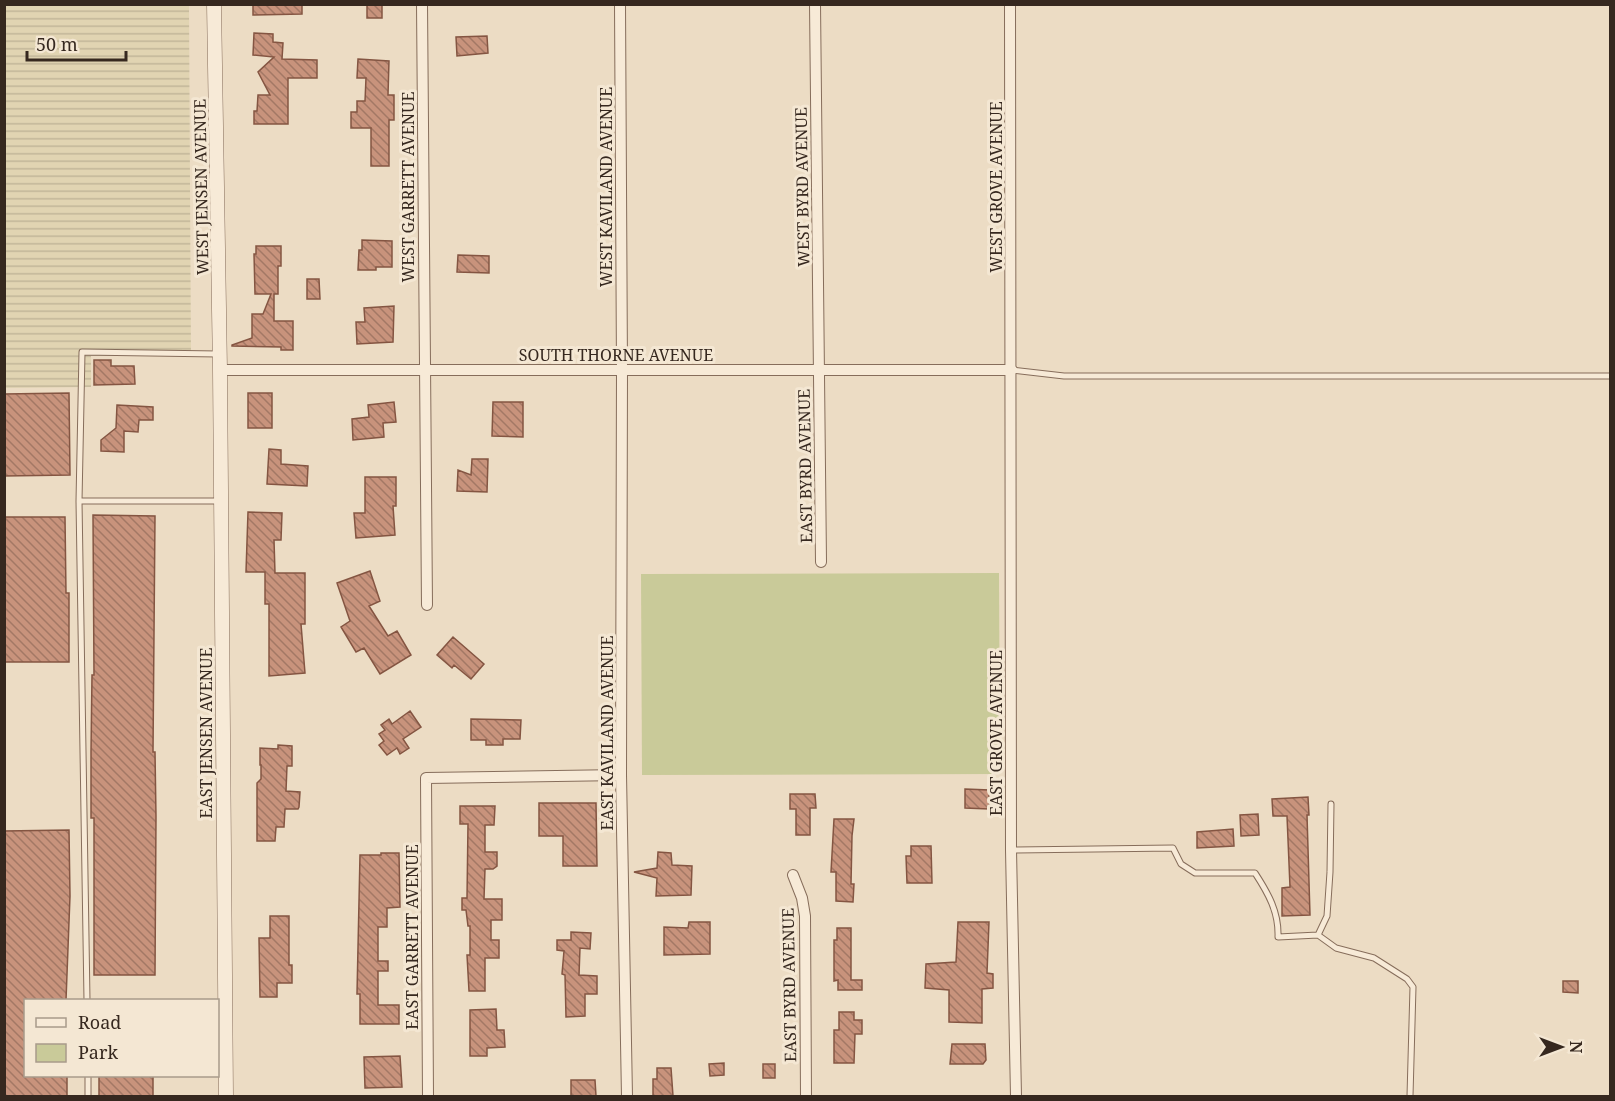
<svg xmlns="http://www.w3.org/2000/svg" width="1615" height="1101" font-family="'Noto Serif',serif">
<defs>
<pattern id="farmland-rules" width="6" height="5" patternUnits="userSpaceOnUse" patternTransform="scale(1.5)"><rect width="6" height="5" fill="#e1d4b2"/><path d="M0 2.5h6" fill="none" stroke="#c2b699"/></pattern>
<pattern id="building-back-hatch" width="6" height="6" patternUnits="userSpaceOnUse" patternTransform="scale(1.5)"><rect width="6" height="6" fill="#c8937c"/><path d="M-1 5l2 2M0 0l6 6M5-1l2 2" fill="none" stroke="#a37865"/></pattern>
</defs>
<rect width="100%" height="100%" fill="#ecdcc4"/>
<path fill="url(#farmland-rules)" d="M 4,5 L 189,5 L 191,356 L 91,356 L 91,387 L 5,388 Z"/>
<path fill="#c9ca99" d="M 999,573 L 1000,774 L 642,775 L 641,574 Z"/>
<path fill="url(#building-back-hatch)" stroke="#845542" stroke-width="1.5" d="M 253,4 L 302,4 L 302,14 L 253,15 Z
M 367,4 L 382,4 L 382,18 L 367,18 Z
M 254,33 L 273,34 L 273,42 L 283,43 L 282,59 L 317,60 L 317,78 L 288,78 L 288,124 L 254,124 L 254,111 L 257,111 L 258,95 L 270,95 L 258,72 L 274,57 L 253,55 Z
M 487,36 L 488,53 L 457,56 L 456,37 Z
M 358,59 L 389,61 L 388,95 L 394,95 L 394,120 L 389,120 L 389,166 L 371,166 L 371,128 L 351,128 L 351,112 L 357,112 L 357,101 L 365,101 L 366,78 L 357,78 Z
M 362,240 L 392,241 L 392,267 L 376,267 L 376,270 L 358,270 L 359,250 L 362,250 Z
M 256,246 L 281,246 L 281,266 L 278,266 L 278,294 L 274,294 L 274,321 L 293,321 L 293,350 L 281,350 L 281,347 L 232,346 L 232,345 L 252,338 L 252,314 L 263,314 L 271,294 L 255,294 L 254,254 L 256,254 Z
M 458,255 L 489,256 L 489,273 L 457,272 Z
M 307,279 L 319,279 L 320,299 L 307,299 Z
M 394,306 L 393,342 L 357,344 L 356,322 L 365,322 L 364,308 Z
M 94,360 L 111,360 L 111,366 L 134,366 L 135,384 L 94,385 Z
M 69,393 L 70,475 L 4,476 L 4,394 Z
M 248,393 L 272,393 L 272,428 L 248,428 Z
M 394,402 L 396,422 L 383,423 L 384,437 L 353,440 L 352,419 L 369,417 L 368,405 Z
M 493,402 L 523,402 L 523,437 L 492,436 Z
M 117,405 L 153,407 L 153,420 L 139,420 L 138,432 L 124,431 L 124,452 L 101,451 L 101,440 L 116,428 Z
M 269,449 L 281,450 L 281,464 L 308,466 L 307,486 L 267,484 Z
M 472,459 L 488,459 L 487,492 L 457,491 L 458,470 L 471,475 Z
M 365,477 L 396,477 L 396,506 L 393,506 L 395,535 L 356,538 L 354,513 L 365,513 Z
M 248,512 L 282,513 L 281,540 L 274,540 L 275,573 L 305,573 L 305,624 L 301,624 L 305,673 L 269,676 L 269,604 L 265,604 L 265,572 L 246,572 Z
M 93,515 L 155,516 L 153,752 L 155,752 L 156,817 L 155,975 L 94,975 L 94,818 L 91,818 L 91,752 L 92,675 L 94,675 Z
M 4,517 L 65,517 L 66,593 L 69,593 L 69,662 L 4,662 Z
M 370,571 L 380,601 L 369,606 L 388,636 L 397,631 L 411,655 L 380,674 L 364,648 L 356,652 L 341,627 L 350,621 L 337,583 Z
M 453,637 L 484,664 L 471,679 L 454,665 L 452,668 L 437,655 Z
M 410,711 L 421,727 L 403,739 L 409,748 L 400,754 L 397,748 L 387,755 L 379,745 L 384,741 L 379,734 L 385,730 L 381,725 L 389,719 L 392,724 Z
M 471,719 L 521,720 L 520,739 L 503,739 L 503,745 L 486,745 L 486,740 L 471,740 Z
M 278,745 L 292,746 L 292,766 L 287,766 L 286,791 L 300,792 L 299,807 L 298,809 L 285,809 L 284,827 L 276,827 L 275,841 L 257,841 L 257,783 L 261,779 L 261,765 L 260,765 L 260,748 L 278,749 Z
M 965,789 L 989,790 L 989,809 L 965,808 Z
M 790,794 L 815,794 L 816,808 L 810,808 L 810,835 L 796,835 L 796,809 L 790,809 Z
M 1308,797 L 1309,815 L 1307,815 L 1310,915 L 1282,916 L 1282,888 L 1290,887 L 1287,816 L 1273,816 L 1272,799 Z
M 539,803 L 596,803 L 597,866 L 563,866 L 563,836 L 539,836 Z
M 460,806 L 495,806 L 494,825 L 485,825 L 485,852 L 497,852 L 497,866 L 493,869 L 485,869 L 484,899 L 502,899 L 502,920 L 491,920 L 491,940 L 499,940 L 499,958 L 485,958 L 485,991 L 469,991 L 467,955 L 470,955 L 470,926 L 468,926 L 466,910 L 462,910 L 462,898 L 467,898 L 468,824 L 460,824 Z
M 1258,814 L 1259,835 L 1241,836 L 1240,815 Z
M 834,819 L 854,819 L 852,836 L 851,884 L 854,884 L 853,902 L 836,901 L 836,872 L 831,872 Z
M 1233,829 L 1234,846 L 1197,848 L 1197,832 Z
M 69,830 L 70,896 L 66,1000 L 26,1000 L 26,1076 L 67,1076 L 67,1096 L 4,1096 L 4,831 Z
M 911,846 L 931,846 L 932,883 L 907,883 L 906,856 L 911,856 Z
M 658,852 L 671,853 L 672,865 L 692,866 L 691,895 L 656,896 L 657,878 L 634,872 L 657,868 Z
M 381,853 L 399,853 L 400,907 L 387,908 L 387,927 L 378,927 L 378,961 L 388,961 L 388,971 L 378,971 L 378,1005 L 399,1005 L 399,1024 L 360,1024 L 360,994 L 357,994 L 360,855 L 381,855 Z
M 270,916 L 289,916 L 289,965 L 292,965 L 292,983 L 277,983 L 277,997 L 260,997 L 259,938 L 270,938 Z
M 689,922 L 710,922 L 710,954 L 664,955 L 664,927 L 688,928 Z
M 958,922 L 989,922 L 987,973 L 993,974 L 993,988 L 982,989 L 982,1023 L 949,1022 L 949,990 L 925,988 L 926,964 L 956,962 Z
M 837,928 L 851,928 L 851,980 L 862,980 L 862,990 L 838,990 L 838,980 L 834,981 L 834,940 L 837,940 Z
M 571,932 L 591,933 L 590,949 L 580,948 L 579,975 L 597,976 L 597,994 L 585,994 L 585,1016 L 566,1017 L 565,975 L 562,974 L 564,951 L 557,950 L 557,940 L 571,940 Z
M 1563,981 L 1578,981 L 1578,993 L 1563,992 Z
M 496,1009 L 497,1030 L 504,1030 L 505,1047 L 487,1048 L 487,1056 L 470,1056 L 470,1010 Z
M 839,1012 L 854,1012 L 854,1020 L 862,1020 L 862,1034 L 855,1034 L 854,1063 L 834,1063 L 834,1030 L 839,1030 Z
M 952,1044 L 985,1044 L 986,1060 L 983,1064 L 950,1064 Z
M 400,1056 L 402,1087 L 365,1088 L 364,1057 Z
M 724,1063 L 724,1075 L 710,1076 L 709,1064 Z
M 763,1064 L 775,1064 L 775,1078 L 763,1078 Z
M 657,1068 L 671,1068 L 673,1096 L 653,1096 L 653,1079 L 657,1079 Z
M 99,1076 L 153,1076 L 153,1096 L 99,1096 Z
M 571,1080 L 595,1080 L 596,1096 L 571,1096 Z"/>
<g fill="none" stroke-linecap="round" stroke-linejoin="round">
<defs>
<path id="service" d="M 1012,370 L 1064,376 L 1610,376
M 79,501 L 220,501
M 1011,850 L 1173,848 L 1181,864 L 1195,873 L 1255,873 C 1268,893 1279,912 1278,937 L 1318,935 L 1336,948 L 1374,958 L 1407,979 L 1413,987 L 1410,1096
M 1318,935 L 1327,916 L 1330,872 L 1331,804
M 87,1000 L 79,501 L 82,352 L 218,354
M 88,1076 L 88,1096"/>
<path id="minor" d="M 422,4 L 427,605
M 620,4 L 622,370 L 621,775 L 627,1096
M 815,4 L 821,562
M 1010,4 L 1011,850 L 1016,1096
M 220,370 L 1012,370
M 793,875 L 802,898 L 805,916 L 806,1096
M 428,1096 L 426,778 L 621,775"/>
<path id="tertiary" d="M 214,4 L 220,370 L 226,1096"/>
</defs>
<use href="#service" stroke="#866d5b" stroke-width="7"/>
<use href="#minor" stroke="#866d5b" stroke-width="12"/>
<use href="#tertiary" stroke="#866d5b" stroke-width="15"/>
<use href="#service" stroke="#f7ead7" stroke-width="5"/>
<use href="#minor" stroke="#f7ead7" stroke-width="10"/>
<use href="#tertiary" stroke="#f7ead7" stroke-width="14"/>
</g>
<g text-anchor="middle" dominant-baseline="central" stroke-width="6" stroke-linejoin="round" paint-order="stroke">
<g font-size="16" fill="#36281f" stroke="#f4e7d3">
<text transform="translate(201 187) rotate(-91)">WEST JENSEN AVENUE</text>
<text transform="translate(408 187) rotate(-90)">WEST GARRETT AVENUE</text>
<text transform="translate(606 187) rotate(-90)">WEST KAVILAND AVENUE</text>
<text transform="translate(802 187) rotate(-91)">WEST BYRD AVENUE</text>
<text transform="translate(996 187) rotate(-90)">WEST GROVE AVENUE</text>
<text x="616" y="355">SOUTH THORNE AVENUE</text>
<text transform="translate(805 466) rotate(-91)">EAST BYRD AVENUE</text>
<text transform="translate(206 733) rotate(-90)">EAST JENSEN AVENUE</text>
<text transform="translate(607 733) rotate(-90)">EAST KAVILAND AVENUE</text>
<text transform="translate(996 733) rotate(-90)">EAST GROVE AVENUE</text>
<text transform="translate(412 937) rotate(-90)">EAST GARRETT AVENUE</text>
<text transform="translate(789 985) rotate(-91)">EAST BYRD AVENUE</text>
</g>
</g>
<rect width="1615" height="1101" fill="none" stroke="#36281f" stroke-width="12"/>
<rect x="24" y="999" width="195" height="78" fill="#f4e7d3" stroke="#a89b8b" stroke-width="1.5"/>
<rect x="36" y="1018" width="30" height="9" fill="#f7ead7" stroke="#a89b8b" stroke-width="1.5"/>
<text x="78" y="1029" font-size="18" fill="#36281f">Road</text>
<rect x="36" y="1044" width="30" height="18" fill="#c9ca99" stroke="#a89b8b" stroke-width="1.5"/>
<text x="78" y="1059" font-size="18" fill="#36281f">Park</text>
<g transform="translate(1561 1047) rotate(90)" stroke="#f4e7d3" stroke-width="4.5" paint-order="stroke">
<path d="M0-4.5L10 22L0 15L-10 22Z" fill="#36281f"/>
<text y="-9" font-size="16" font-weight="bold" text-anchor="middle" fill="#36281f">N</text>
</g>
<path d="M27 51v9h99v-9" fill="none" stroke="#36281f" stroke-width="3"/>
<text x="36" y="51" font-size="18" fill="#36281f" stroke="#f4e7d3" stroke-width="4.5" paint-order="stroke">50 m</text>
</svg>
